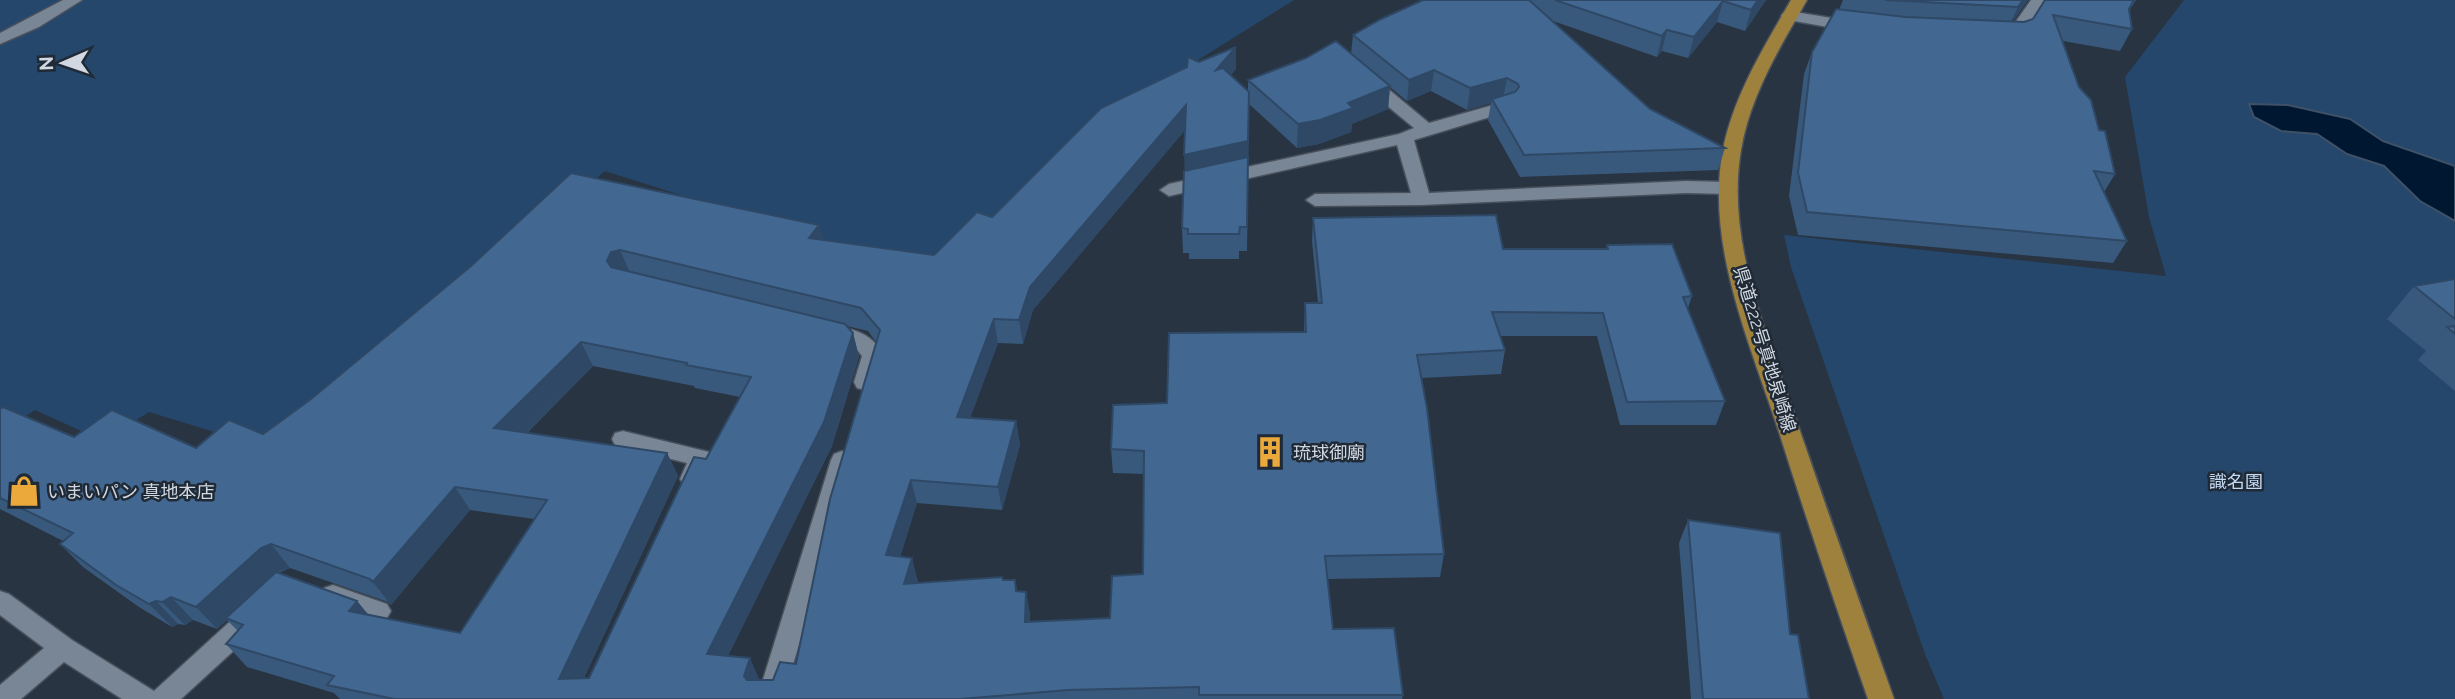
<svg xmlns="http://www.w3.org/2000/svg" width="2455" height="699" font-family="Raleway,'Noto Sans JP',sans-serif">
<rect width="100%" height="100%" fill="#283441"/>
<path fill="#25476c" d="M 0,0 L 1294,0 L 1155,87 L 946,280 L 605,171 L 280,452 L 149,412 L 103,441 L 35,410 L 0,433 Z
M 2184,0 L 2455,0 L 2455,699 L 1944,699 L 1925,654 L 1791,267 L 1784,235 L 2166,276 L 2149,217 L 2125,77 Z"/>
<path fill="#001732" stroke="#3f5166" stroke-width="2" d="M 2249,104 L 2288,105 L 2350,119 L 2383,141 L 2455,166 L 2455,221 L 2420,201 L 2384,166 L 2347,154 L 2317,134 L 2281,131 L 2254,117 Z"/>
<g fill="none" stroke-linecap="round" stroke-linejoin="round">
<defs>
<path id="minor" d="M 63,0 L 82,0 L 39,27 L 0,44 L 0,33 Z
M 2031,0 L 2047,0 L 2020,39 L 1998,39 L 1996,36 L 1998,33 L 2009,31 Z
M 1789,11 L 1856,22 L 1864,27 L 1856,32 L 1783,19 L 1781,16 L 1783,13 Z
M 1368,76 L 1374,77 L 1429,123 L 1504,102 L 1513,107 L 1510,111 L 1414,140 L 1429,193 L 1686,181 L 1729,182 L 1738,188 L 1729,194 L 1686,193 L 1422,205 L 1315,206 L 1306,200 L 1315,194 L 1411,193 L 1397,145 L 1169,196 L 1160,190 L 1169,184 L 1399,134 L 1414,128 L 1362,85 L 1360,81 Z
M 827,324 C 853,330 869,330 884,355 L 873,388 L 865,390 L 857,388 L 854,382 L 862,356 L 853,345 L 820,336 L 817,331 L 820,326 Z
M 623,431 L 709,452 L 712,458 L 700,485 L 692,488 L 684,485 L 680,479 L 687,463 L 615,445 L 612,439 L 615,433 Z
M 842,451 L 850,454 L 853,460 L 783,699 L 757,699 L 831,460 L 834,454 Z
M 333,585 L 387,604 L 391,611 L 387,618 L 378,622 L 324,602 L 321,595 L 324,588 Z
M 0,591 L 9,594 L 72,640 L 154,691 L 248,605 L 257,602 L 266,605 L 270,613 L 266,621 L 181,699 L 122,699 L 64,662 L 21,699 L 0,699 L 0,685 L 44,648 L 0,615 Z"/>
<path id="major" d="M 1791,0 L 1807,0 C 1780,47 1750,96 1741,150 C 1725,245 1770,340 1799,428 C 1830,519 1862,609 1894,699 L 1868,699 C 1837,610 1807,521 1779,432 C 1750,343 1705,244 1723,149 C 1734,95 1764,47 1791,0 Z"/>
</defs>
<use href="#minor" stroke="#47505b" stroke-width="3"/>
<use href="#major" stroke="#47505b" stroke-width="3"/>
<use href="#minor" fill="#798696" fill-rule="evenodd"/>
<use href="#major" fill="#9f813e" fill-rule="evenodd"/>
</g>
<path fill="#39597c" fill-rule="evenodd" d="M 1423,0 L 1766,0 L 1745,31 L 1717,22 L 1688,58 L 1662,51 L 1657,57 L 1553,21 L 1650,109 L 1725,148 L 1718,170 L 1520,177 L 1488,120 L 1491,103 L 1467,110 L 1431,91 L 1407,101 L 1390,87 L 1388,109 L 1352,124 L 1351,132 L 1319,144 L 1297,148 L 1249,104 L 1247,251 L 1239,251 L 1239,259 L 1189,259 L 1189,253 L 1183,253 L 1182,228 L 1185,171 L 1185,130 L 1033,310 L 1023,344 L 998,343 L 970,418 L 1016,421 L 1020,445 L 1002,510 L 917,503 L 900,557 L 918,581 L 918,583 L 1015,580 L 1017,591 L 1026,592 L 1030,614 L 1030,621 L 1110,618 L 1143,574 L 1144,474 L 1113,473 L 1111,449 L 1167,403 L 1304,332 L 1305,303 L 1318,303 L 1312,241 L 1313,218 L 1503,249 L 1606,249 L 1607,245 L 1692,296 L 1688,308 L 1725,401 L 1716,425 L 1620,425 L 1597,336 L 1500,336 L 1505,350 L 1501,374 L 1421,378 L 1444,554 L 1440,577 L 1328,579 L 1333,629 L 1403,695 L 1402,699 L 340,699 L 334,693 L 247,667 L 226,644 L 238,631 L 227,620 L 217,629 L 193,620 L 185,625 L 178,624 L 172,627 L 139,607 L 83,567 L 60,544 L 63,541 L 0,509 L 0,409 L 74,437 L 196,448 L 263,434 L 311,399 L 471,266 L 819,225 L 823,240 L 934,255 L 992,217 L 1199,62 L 1236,47 L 1236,69 L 1231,75 L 1248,91 L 1248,80 L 1351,54 L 1353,35 ZM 847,326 L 868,331 L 876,342 L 796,664 L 773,680 L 759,680 L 728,656 L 832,446 L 859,357 L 853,333 ZM 593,366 L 694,386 L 695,388 L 740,397 L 589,678 L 584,678 L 678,476 L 667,453 L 527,433 ZM 470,510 L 534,519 L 460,633 L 368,614 L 357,601 L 278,573 L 290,568 L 388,602 L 391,605 Z
M 1843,0 L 2028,0 L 2013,21 L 2024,22 L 2033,19 L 2045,0 L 2136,0 L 2129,11 L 2132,29 L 2120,51 L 2063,41 L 2079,87 L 2099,130 L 2115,174 L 2104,192 L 2127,241 L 2113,263 L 1798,235 L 1789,196 L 1804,74 L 1812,52 L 1839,10 Z
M 2455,279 L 2455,391 L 2418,360 L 2426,351 L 2387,319 L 2414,286 Z
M 1688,520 L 1790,634 L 1809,699 L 1691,699 L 1679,543 Z"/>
<path fill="#2e4865" d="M 1758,0 L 1766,0 L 1745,31 L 1751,10 Z
M 2023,0 L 2028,0 L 2008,28 L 2018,7 Z
M 1723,1 L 1717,22 L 1688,58 L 1694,37 Z
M 1667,30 L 1662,51 L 1657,57 L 1662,36 Z
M 1236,47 L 1236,69 L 1216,93 L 1216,70 Z
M 1434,70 L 1431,91 L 1407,101 L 1409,80 Z
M 1507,78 L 1503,99 L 1492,99 L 1491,103 L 1467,110 L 1470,88 Z
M 1390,86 L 1388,109 L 1352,124 L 1351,132 L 1319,144 L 1297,148 L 1298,124 Z
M 1186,105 L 1187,128 L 1033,310 L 1023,344 L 1019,320 L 1030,287 Z
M 1248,141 L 1248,164 L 1185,178 L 1184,155 Z
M 819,225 L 826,249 L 809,238 Z
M 620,250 L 630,273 L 617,284 L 607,261 L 611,252 Z
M 994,319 L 998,343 L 962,440 L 957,417 Z
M 853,333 L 859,357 L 832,446 L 718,676 L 707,654 Z
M 581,342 L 593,366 L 508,451 L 494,428 Z
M 1016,421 L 1020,445 L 1002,510 L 998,487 Z
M 667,453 L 678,476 L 574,699 L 559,679 Z
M 911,480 L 917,503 L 893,578 L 886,555 Z
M 455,487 L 470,510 L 391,605 L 373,582 Z
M 271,544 L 290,568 L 280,571 L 228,619 L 226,618 L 227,620 L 217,629 L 196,607 L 261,548 Z
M 912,558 L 918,581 L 911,607 L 904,584 Z
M 1026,592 L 1030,614 L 1029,644 L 1025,622 Z
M 171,597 L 193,620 L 185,625 L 162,602 Z
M 156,601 L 178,624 L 172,627 L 149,604 Z
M 357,601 L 375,624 L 349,611 Z
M 750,658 L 760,681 L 754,698 L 744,676 Z"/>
<path fill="#426790" stroke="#2e4865" stroke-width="2" fill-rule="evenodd" d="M 1423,0 L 1529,0 L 1650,109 L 1725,148 L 1524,155 L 1492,99 L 1515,92 L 1519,87 L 1518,84 L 1507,78 L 1470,88 L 1434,70 L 1409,80 L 1353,35 L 1381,19 Z
M 1555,0 L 1758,0 L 1751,10 L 1723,1 L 1694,37 L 1667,30 L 1662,36 Z
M 1885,0 L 2023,0 L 2018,7 Z
M 2045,0 L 2134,0 L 2129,9 L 2132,29 L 2053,15 L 2079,87 L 2091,100 L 2099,130 L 2105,131 L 2115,174 L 2094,171 L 2127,241 L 1807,212 L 1798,173 L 1812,52 L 1836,9 L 1906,17 L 2024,22 L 2033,19 Z
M 1336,41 L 1390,86 L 1348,103 L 1353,108 L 1320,120 L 1298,124 L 1248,80 L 1306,58 Z
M 1236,47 L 1216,70 L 1223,68 L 1249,92 L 1248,141 L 1184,155 L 1186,105 L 1030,287 L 1019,320 L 994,319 L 957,417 L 1016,421 L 998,487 L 911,480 L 886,555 L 912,558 L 904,584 L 1002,577 L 1003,580 L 1015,580 L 1016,591 L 1026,592 L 1025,622 L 1110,618 L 1112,576 L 1143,574 L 1144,451 L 1111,449 L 1113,405 L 1167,403 L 1169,333 L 1306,332 L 1305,303 L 1322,303 L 1313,218 L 1496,215 L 1503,249 L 1608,249 L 1607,245 L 1672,244 L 1692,296 L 1683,297 L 1725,401 L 1627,402 L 1603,313 L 1492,312 L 1505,350 L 1417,355 L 1427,408 L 1444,554 L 1325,556 L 1333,629 L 1394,628 L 1403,695 L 1199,695 L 1199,687 L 1068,690 L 961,699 L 394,699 L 327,685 L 334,676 L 226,644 L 243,625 L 226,618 L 276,572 L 357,601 L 349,611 L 460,633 L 547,500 L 455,487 L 373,582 L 370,579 L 271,544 L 261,548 L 196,607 L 171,597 L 162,602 L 156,601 L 149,604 L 116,585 L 60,544 L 73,533 L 0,498 L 0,409 L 3,407 L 74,437 L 112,410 L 196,448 L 229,420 L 263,434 L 311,399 L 471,266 L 571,173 L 819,225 L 809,238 L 934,255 L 977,212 L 992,217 L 1101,108 L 1187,67 L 1188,57 L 1199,62 ZM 620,250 L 861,308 L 880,330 L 830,499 L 796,664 L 780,662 L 773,680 L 747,680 L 744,676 L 750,658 L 707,654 L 824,422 L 853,333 L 845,324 L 611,267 L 607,261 L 611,252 ZM 581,342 L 687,363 L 686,365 L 751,377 L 706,459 L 694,457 L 589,678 L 559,679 L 667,453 L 494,428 Z
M 1248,157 L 1247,227 L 1240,227 L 1239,234 L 1188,234 L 1188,229 L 1182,228 L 1184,171 Z
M 2455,279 L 2455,319 L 2414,286 Z
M 2455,326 L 2455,334 L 2447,327 Z
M 1688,520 L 1780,533 L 1790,634 L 1798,635 L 1809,699 L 1703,699 Z"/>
<defs>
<symbol id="building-bare" viewBox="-9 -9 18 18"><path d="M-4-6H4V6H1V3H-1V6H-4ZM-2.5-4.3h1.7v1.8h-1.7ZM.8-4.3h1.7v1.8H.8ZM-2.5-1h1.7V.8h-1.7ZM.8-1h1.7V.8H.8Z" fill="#eca93b" stroke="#1f2a36" stroke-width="2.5" paint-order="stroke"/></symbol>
<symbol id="shop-bare" viewBox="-9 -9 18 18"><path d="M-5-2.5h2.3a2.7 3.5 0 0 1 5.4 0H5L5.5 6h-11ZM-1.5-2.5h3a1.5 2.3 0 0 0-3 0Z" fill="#eca93b" stroke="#1f2a36" stroke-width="2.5" paint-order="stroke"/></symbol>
</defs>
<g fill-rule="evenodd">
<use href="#building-bare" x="1248" y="430" width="44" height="44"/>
<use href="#shop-bare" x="2" y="469" width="44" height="44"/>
</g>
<g text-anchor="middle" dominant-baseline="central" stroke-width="5" stroke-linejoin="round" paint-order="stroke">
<g font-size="18" fill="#d1d8e1" stroke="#1f2a36">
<text transform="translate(1765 349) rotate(73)">県道222号真地泉崎線</text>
</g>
<g font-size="18" fill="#d1d8e1" stroke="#1f2a36" text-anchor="start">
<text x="1293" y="452">琉球御廟</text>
<text x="47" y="491">いまいパン 真地本店</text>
</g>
<g font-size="18" fill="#c3d9f3" stroke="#1f2a36">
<text x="2236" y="481">識名園</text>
</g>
</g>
<g transform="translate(63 63) rotate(268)" stroke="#1f2a36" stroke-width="5" paint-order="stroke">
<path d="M0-5L12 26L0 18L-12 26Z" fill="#d1d8e1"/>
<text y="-10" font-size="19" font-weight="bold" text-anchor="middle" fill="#d1d8e1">N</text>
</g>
</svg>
